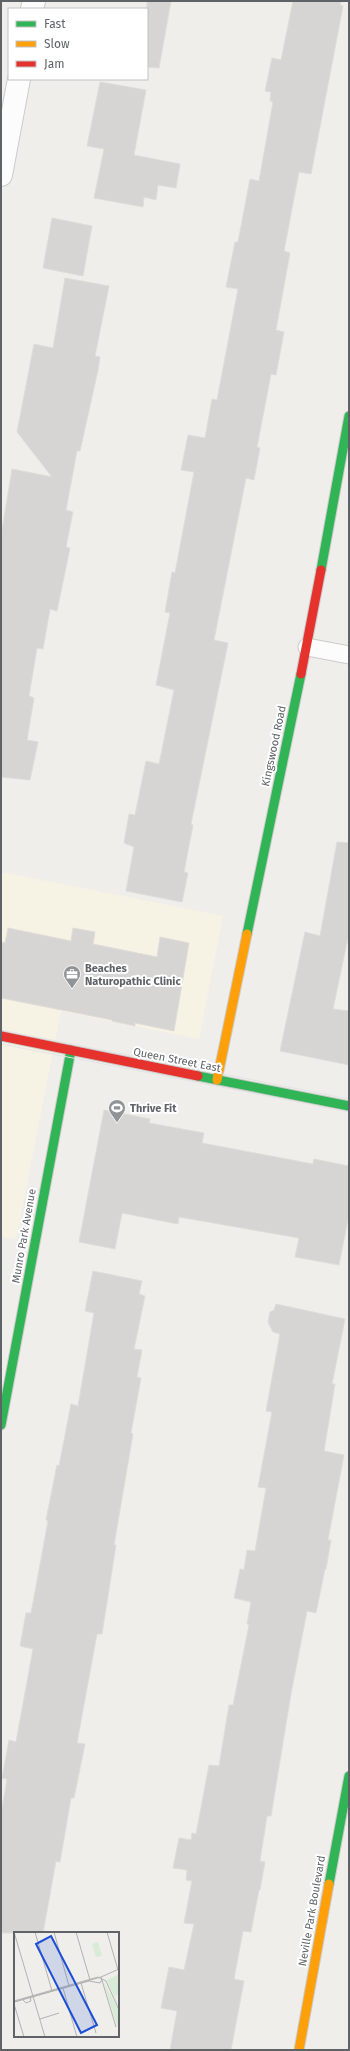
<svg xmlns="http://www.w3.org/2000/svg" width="350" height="2051" font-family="'Fira Sans',sans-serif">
<rect width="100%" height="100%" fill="#efeeea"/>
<path fill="#f7f3e4" d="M 1,872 L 223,916 L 199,1039 L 61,1011 L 16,1239 L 1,1237 Z"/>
<path fill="#d6d5d3" stroke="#deddd9" d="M 147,1 L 171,1 L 159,68 L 147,67 Z
M 293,1 L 341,1 L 340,5 L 343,6 L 311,174 L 299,172 L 284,251 L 290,253 L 276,330 L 284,332 L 276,375 L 271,374 L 257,447 L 260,448 L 254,480 L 246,478 L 214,640 L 228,643 L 191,824 L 193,825 L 184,872 L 188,873 L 182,902 L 126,891 L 134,847 L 124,843 L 129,814 L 135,815 L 146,761 L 159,764 L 174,690 L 156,685 L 170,613 L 165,612 L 172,572 L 175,573 L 194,472 L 181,470 L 188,435 L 205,438 L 212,399 L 217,400 L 238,289 L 226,287 L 235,242 L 238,242 L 250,179 L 259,181 L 273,102 L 270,101 L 271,92 L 265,91 L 272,58 L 281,60 Z
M 100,82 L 146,90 L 134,155 L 180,164 L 176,188 L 158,185 L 156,200 L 144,197 L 143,207 L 94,198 L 104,149 L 87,146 Z
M 52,218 L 92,226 L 83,276 L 43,268 Z
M 65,278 L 109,286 L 95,356 L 100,357 L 98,370 L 80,451 L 77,451 L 66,510 L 73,512 L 66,547 L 70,548 L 57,611 L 50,609 L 43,649 L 37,648 L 29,696 L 34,698 L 27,740 L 38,742 L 30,780 L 1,777 L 1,536 L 12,469 L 52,477 L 17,432 L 34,344 L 53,348 Z
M 337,842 L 349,843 L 349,933 L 333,1009 L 349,1011 L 349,1065 L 280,1051 L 305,932 L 320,936 Z
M 8,928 L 71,941 L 73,928 L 95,932 L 93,944 L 157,957 L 160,937 L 189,943 L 174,1031 L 135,1023 L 135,1026 L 112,1021 L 112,1020 L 1,998 L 1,942 L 5,943 Z
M 104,1110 L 150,1119 L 149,1123 L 204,1133 L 202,1143 L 313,1164 L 314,1159 L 349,1166 L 349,1214 L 339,1265 L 295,1257 L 299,1238 L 179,1217 L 178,1224 L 122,1213 L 115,1249 L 79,1242 Z
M 93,1271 L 142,1281 L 139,1294 L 145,1296 L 134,1349 L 142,1350 L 137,1377 L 141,1378 L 131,1433 L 133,1434 L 114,1545 L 116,1545 L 102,1634 L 97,1634 L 77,1743 L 85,1744 L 74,1798 L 71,1798 L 60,1862 L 56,1861 L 43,1933 L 1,1933 L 1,1814 L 7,1779 L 2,1778 L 9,1740 L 16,1742 L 33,1649 L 20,1646 L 26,1613 L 31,1613 L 48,1521 L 46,1520 L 57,1465 L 59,1466 L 71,1404 L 78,1406 L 94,1313 L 85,1311 Z
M 276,1304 L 345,1319 L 332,1384 L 335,1384 L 324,1451 L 344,1455 L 328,1540 L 331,1540 L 326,1569 L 325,1569 L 316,1613 L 307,1611 L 291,1694 L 271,1816 L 267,1816 L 260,1861 L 265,1862 L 260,1890 L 259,1890 L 251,1932 L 243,1931 L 234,1979 L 244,1981 L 231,2050 L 170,2050 L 177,2011 L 161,2008 L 169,1967 L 184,1970 L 194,1924 L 184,1923 L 192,1881 L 186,1880 L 187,1870 L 173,1868 L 179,1838 L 191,1840 L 192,1833 L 196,1834 L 209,1765 L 219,1766 L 229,1705 L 233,1705 L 249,1625 L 247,1624 L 251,1602 L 234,1598 L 240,1569 L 244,1570 L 247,1550 L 255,1551 L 266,1488 L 258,1487 L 272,1412 L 266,1411 L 280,1334 L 273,1332 L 268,1322 L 270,1312 L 274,1310 Z"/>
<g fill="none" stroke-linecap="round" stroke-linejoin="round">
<defs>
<path id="lane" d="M 307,647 L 349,655"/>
<path id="street" d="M 32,9 L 34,1
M 1,175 L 19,79"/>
<path id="fast" d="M 321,570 L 349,416
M 247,934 L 301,674
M 198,1076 L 349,1106
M 1,1425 L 71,1050
M 329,1884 L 349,1776"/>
<path id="slow" d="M 217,1080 L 247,934
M 299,2050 L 329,1884"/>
<path id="jam" d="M 301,674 L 321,570
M 1,1036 L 198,1076"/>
</defs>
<use href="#lane" stroke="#cbcccc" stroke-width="19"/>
<use href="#street" stroke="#cbcccc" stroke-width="24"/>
<use href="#fast" stroke="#cacacb" stroke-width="11"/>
<use href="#slow" stroke="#cacacb" stroke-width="11"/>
<use href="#jam" stroke="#cacacb" stroke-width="11"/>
<use href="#lane" stroke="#fdfcfc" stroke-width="17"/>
<use href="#street" stroke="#fdfcfc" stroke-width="22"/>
<use href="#fast" stroke="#30b455" stroke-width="9"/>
<use href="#slow" stroke="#ff9f0a" stroke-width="9"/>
<use href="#jam" stroke="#e5322d" stroke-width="9"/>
<path stroke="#e4e4e4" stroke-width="1" d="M 1,1030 L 349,1099
M 1,1044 L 349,1112"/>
</g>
<defs>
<symbol id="office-pin" viewBox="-11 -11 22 30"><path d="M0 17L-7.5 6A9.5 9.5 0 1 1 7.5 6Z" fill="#919496" stroke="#fff"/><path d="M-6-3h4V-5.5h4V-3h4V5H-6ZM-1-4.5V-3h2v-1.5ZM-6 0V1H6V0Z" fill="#fff"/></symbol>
<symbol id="stadium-pin" viewBox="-11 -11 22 30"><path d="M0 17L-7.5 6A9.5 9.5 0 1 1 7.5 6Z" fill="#919496" stroke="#fff"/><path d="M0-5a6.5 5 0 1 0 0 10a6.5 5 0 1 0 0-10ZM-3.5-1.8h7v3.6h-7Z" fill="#fff"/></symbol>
</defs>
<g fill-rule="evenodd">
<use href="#office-pin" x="62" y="964" width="20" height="27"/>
<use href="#stadium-pin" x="107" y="1098" width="20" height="27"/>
</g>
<g text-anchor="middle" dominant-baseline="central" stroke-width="4" stroke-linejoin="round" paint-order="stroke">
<g font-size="11" fill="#5f6368" stroke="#fff">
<text transform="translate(274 746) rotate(-78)">Kingswood Road</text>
<text transform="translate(177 1060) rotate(11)">Queen Street East</text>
<text transform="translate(24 1236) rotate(-80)">Munro Park Avenue</text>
<text transform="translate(312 1911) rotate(-80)">Neville Park Boulevard</text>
</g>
<g font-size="11" font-weight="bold" fill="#5f6368" stroke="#fff" text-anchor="start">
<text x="85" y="968">Beaches<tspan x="85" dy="13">Naturopathic Clinic</tspan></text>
<text x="130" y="1108">Thrive Fit</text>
</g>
</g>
<g transform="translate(14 1932)">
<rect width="105" height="105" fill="#efeeea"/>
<path d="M 84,10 L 88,24 L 82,25 L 78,12 ZM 105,42 L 105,62 L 101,64 L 105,76 L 93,48 ZM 89,48 L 105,80 L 105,96 L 103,94 Z" fill="#d8ebd6"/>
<path fill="none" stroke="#b1b2b2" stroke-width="1" d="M 0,0 L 31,105M 21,0 L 38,59M 40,0 L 55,54M 62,0 L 76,48M 93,0 L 104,38M 88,47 L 92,49 L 105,78M 67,51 L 82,101M 49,56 L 63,105M 8,67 L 12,71 L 17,69 L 16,65M 0,69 L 84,45 L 88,47 L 86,51 L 75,49 L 0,70M 0,70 L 87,45M 0,72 L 10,105M 26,87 L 45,81M 102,95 L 87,45 L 105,37"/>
<path fill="#1d4ed8" fill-opacity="0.15" stroke="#1d4ed8" stroke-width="2" d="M 37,4 L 83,93 L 67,101 L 22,12 Z"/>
<rect width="105" height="105" fill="none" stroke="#5f6368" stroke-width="2"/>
</g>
<rect width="350" height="2051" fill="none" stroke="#5f6368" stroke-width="4"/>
<rect x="8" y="8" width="140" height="72" fill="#ffffff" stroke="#bfc1c3"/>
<rect x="16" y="21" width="20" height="6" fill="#30b455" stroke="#bfc1c3"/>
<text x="44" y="28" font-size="12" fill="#5f6368">Fast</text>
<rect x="16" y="41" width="20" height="6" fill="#ff9f0a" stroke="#bfc1c3"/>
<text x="44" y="48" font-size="12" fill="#5f6368">Slow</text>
<rect x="16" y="61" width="20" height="6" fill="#e5322d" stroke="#bfc1c3"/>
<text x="44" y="68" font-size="12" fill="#5f6368">Jam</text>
</svg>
